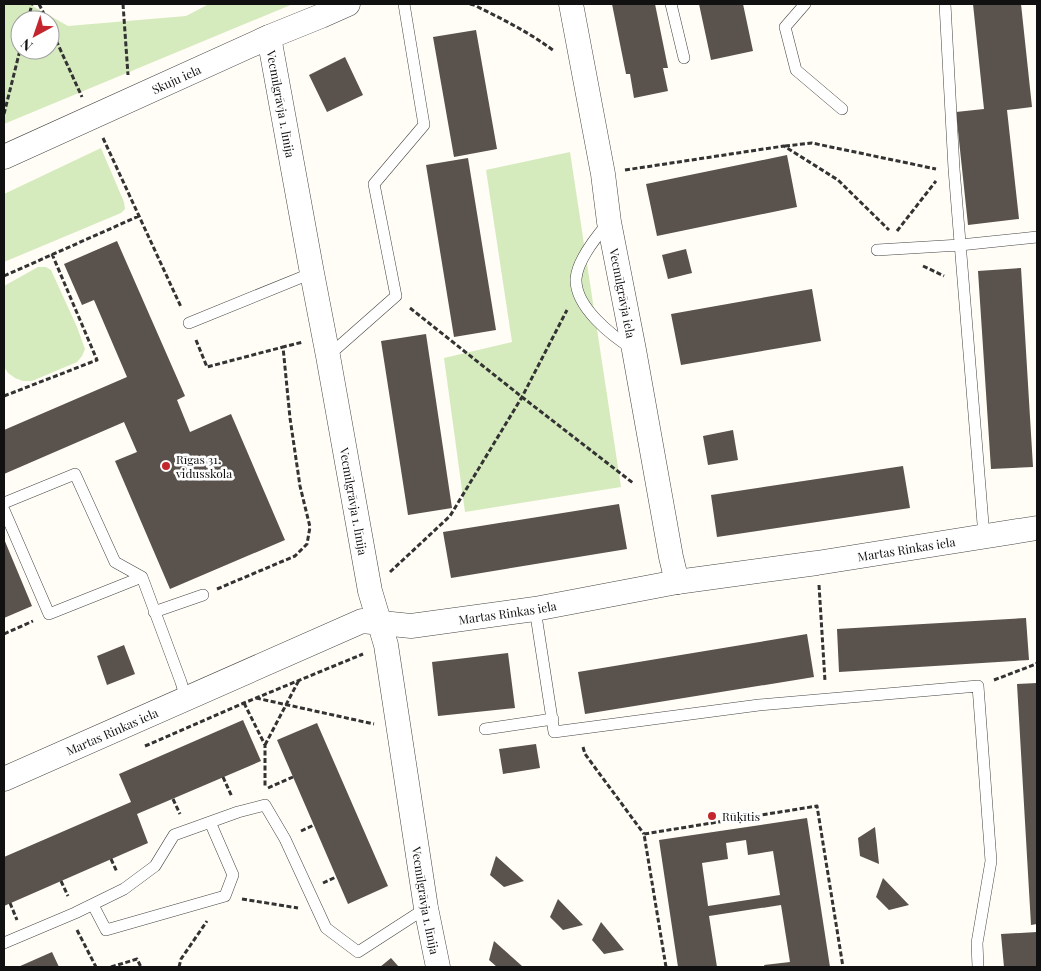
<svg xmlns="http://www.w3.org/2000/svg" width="1041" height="971" font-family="'Playfair Display',serif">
<rect width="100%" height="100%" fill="#fffdf5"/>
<path fill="#d5ebbd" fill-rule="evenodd" d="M 4,4 L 29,4 L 68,26 L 186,16 L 209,4 L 293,4 L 4,124 ZM 20,20 L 50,20 L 50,50 L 20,50 Z
M 101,148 L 124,202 L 125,209 L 121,213 L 4,262 L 4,194 Z
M 570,152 L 621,487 L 465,512 L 444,358 L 512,342 L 486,170 Z
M 38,267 L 46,267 L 51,270 L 77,327 L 85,349 L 82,356 L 77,362 L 32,381 L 23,381 L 15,378 L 8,373 L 4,367 L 4,286 Z"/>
<path fill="#5a524d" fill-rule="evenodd" d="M 612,4 L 655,4 L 668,68 L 663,68 L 668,91 L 634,98 L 630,74 L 626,74 Z
M 699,4 L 743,4 L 753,51 L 711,60 Z
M 973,4 L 1021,4 L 1032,107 L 1007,110 L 1019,219 L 968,225 L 956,112 L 984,109 Z
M 476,30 L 497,149 L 454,157 L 433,37 Z
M 345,57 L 363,95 L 327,112 L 309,75 Z
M 787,155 L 797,207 L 657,236 L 646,184 Z
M 468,158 L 496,330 L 454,337 L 426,165 Z
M 117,241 L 185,396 L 177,400 L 190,432 L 231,414 L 285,540 L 170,589 L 115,461 L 137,452 L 124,422 L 4,474 L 4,430 L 127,377 L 94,300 L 82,305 L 64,264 Z
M 686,249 L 692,273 L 668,279 L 662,255 Z
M 1021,268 L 1033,467 L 991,469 L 978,271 Z
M 812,289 L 821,341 L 681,365 L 671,314 Z
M 426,334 L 452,508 L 408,515 L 381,341 Z
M 733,430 L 738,460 L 708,465 L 703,436 Z
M 903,466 L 910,508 L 717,537 L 711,495 Z
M 619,504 L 627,549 L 451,578 L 443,532 Z
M 4,539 L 32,606 L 4,618 Z
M 1026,618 L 1029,660 L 839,672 L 837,629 Z
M 807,634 L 814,677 L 585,714 L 578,672 Z
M 124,645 L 135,674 L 107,685 L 97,656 Z
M 508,653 L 515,708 L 438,716 L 432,662 Z
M 1037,683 L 1037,924 L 1031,925 L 1017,684 Z
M 243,720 L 261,761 L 137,814 L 148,843 L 4,906 L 4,857 L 131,802 L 119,774 Z
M 317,723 L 388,886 L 348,904 L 277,740 Z
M 536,744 L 540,768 L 503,774 L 499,749 Z
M 807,818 L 830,967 L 765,967 L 764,965 L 790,962 L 781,905 L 709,916 L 717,967 L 678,967 L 659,840 ZM 746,840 L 748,855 L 773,851 L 780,895 L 708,906 L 702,863 L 728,859 L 726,843 Z
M 875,827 L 879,864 L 860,856 L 858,838 Z
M 496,856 L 524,881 L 504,887 L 490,875 Z
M 883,878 L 909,905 L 889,910 L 876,897 Z
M 558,899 L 583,925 L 563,930 L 550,917 Z
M 601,922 L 624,950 L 604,954 L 592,940 Z
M 1037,932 L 1037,967 L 1004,967 L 1001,934 Z
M 494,941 L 522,966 L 519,967 L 497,967 L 489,960 Z
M 52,952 L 59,967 L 18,967 Z
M 391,958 L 399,967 L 380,967 Z"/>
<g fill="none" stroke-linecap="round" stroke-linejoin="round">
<defs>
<path id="lane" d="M 671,4 L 684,58
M 805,4 L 785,27 L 796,70 L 842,109
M 945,4 L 954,169 L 984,536
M 608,223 C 596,237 577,261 576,279 C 575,307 612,336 633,349
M 877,250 L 960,245 L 1037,237
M 189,323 L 312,273
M 328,356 L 396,296 L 374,184 L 424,125 L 404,4
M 4,503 L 75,474 L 115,562 L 142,577 L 181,682 L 186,699
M 4,510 L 49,614 L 142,577
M 535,609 L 554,732 L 759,705 L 978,686 L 991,861 L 977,943 L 978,967
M 154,612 L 203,595
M 485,729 L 553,719
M 93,905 L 106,930 L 225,896 L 233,875 L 210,822
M 4,943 L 75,913 L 124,889 L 155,866 L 174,835 L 238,812 L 265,805 L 285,839 L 326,928 L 358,952 L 426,908"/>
<g id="street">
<path id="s1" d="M 571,4 L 603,174 L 609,222 L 634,350 L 671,557 L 677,582"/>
<path id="s2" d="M 269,37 L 312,273 L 328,356 L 370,591 L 386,645 L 426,908 L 438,967"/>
<path id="s3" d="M 4,157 L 269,37 L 321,16 L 348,4"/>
<path id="s4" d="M 4,779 L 362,621 L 411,626 L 535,609 L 677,582 L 817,563 L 1037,528"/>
</g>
</defs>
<use href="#lane" stroke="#444" stroke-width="12"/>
<use href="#street" stroke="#444" stroke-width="25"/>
<path stroke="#333" stroke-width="3" stroke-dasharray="5 2.5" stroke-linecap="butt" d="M 39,4 L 47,20
M 123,4 L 128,75
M 470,4 L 474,5 C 502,19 529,32 554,51
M 28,20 L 32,4
M 50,27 L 82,97
M 4,114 L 20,50
M 103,138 L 181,307
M 785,146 L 812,143 L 936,169
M 625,170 L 784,146 L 838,180 L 889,230
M 897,231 L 936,181
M 923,266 L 944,276
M 4,276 L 139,216
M 410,308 L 522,397 L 633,483
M 196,340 L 207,367 L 283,347
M 4,396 L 97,360 L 52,254
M 390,572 L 450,516 L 522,397 L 567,310
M 819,585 L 825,681
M 217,589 L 295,556 L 307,544 L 310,527 L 300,486 L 290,418 L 283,347 L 303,342
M 4,634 L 33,621
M 994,680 L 1036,664 L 1037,663
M 256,698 L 374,724
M 244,703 L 265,745 L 265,787
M 265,745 L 299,680
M 145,746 L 244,703 L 363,654
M 583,747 L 585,754 L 644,834
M 223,777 L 232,797
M 268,788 L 293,777
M 173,799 L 180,814
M 301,831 L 314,825
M 111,859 L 117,872
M 61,881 L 68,896
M 323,883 L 336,877
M 242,899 L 298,908
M 10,903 L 17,920
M 77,930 L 96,967
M 111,967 L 137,959 L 141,967
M 179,967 L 181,959 L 207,921
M 666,967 L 644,834 L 817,806 L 843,967"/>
<use href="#lane" stroke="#fff" stroke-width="11"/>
<use href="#street" stroke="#fff" stroke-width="24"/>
</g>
<g fill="#c4262e" stroke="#fff" stroke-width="2">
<circle cx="166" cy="466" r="5"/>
<circle cx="712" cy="816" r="5"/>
</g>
<g text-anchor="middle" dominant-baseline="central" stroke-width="5" stroke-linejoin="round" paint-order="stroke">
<g font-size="12" fill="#111" stroke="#fff">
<text stroke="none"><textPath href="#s3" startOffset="189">Skuju iela</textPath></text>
<text stroke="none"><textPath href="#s2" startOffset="68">Vecmīlgrāvja 1. līnija</textPath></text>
<text stroke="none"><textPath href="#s1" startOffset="294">Vecmīlgrāvja iela</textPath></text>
<text stroke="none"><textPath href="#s2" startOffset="472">Vecmīlgrāvja 1. līnija</textPath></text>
<text stroke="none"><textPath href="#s4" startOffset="942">Martas Rinkas iela</textPath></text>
<text stroke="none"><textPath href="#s4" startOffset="538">Martas Rinkas iela</textPath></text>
<text stroke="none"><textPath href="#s4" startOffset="118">Martas Rinkas iela</textPath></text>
<text stroke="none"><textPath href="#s2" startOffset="878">Vecmīlgrāvja 1. līnija</textPath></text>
</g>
<g font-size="12" fill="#111" stroke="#fff" text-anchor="start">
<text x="176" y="459">Rīgas 31.<tspan x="176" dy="14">vidusskola</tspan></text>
<text x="722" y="816">Rūķītis</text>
</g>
</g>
<rect width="1041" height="971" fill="none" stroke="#111111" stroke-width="10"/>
<g transform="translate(35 35) rotate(220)"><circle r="24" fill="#ffffff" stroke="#a0a0a0"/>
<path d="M0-4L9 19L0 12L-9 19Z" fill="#c4262e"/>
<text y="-8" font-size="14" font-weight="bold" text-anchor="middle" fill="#111111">N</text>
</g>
</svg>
